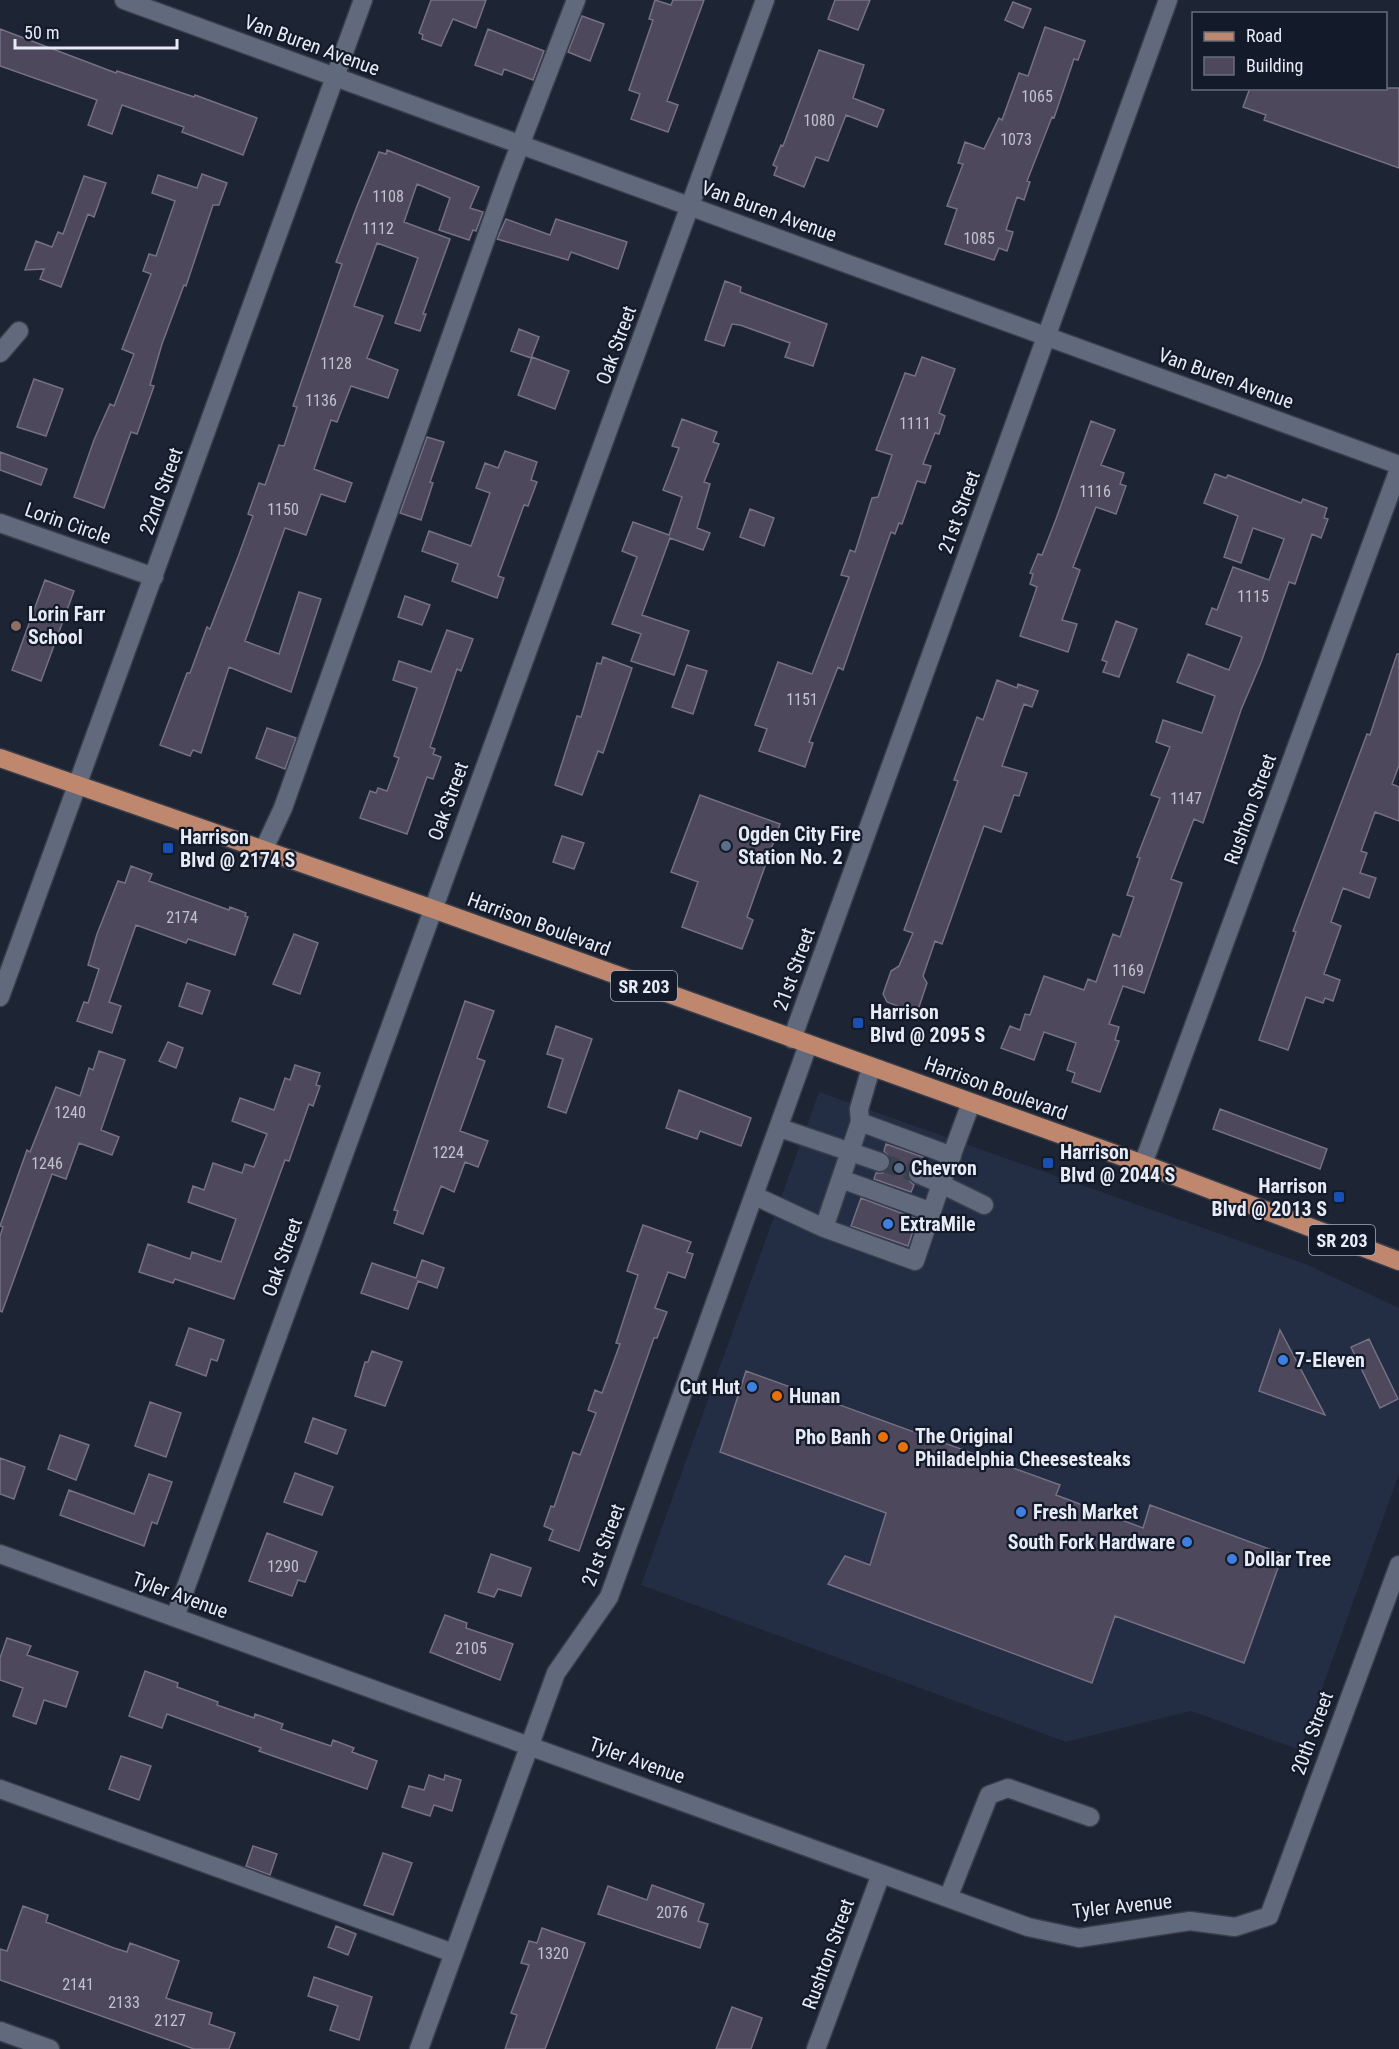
<svg xmlns="http://www.w3.org/2000/svg" width="1399" height="2049" font-family="'Roboto Condensed',sans-serif">
<rect width="100%" height="100%" fill="#1d2433"/>
<path fill="#232d43" d="M 819,1092 L 1308,1265 L 1399,1308 L 1399,1474 L 1300,1750 L 1191,1711 L 1066,1742 L 641,1585 Z"/>
<path fill="#4d485b" stroke="#757084" stroke-width="1.5" d="M 431,0 L 486,0 L 476,28 L 453,19 L 441,46 L 422,39 L 423,35 L 419,33 Z
M 655,0 L 671,5 L 673,0 L 704,0 L 667,101 L 678,105 L 668,132 L 631,119 L 640,94 L 629,90 L 653,20 L 649,19 Z
M 835,0 L 870,0 L 858,30 L 828,19 Z
M 1013,2 L 1031,9 L 1023,28 L 1005,20 Z
M 582,16 L 604,24 L 590,61 L 568,52 Z
M 1045,27 L 1085,41 L 1078,60 L 1074,59 L 1054,118 L 1052,117 L 1027,181 L 1030,182 L 1024,200 L 1017,197 L 1006,230 L 1013,232 L 1007,251 L 999,248 L 994,260 L 945,244 L 957,209 L 947,206 L 963,164 L 958,163 L 965,142 L 984,149 L 999,118 L 1002,120 L 1019,73 L 1028,76 Z
M 0,29 L 116,73 L 117,71 L 194,97 L 195,95 L 257,118 L 243,155 L 182,132 L 184,127 L 122,105 L 112,134 L 88,125 L 97,100 L 0,66 Z
M 488,29 L 544,51 L 533,80 L 504,69 L 502,75 L 475,65 Z
M 819,50 L 864,65 L 853,98 L 884,110 L 877,127 L 846,115 L 828,161 L 816,157 L 804,187 L 774,175 L 777,167 L 773,165 L 781,145 L 783,146 Z
M 1250,88 L 1399,88 L 1399,168 L 1264,120 L 1266,115 L 1243,107 Z
M 387,150 L 479,187 L 470,208 L 483,212 L 476,231 L 473,230 L 469,240 L 439,230 L 450,198 L 417,184 L 404,222 L 450,239 L 423,314 L 426,314 L 420,331 L 395,323 L 418,258 L 377,243 L 354,306 L 383,316 L 367,358 L 398,370 L 388,398 L 351,386 L 337,422 L 331,420 L 314,469 L 352,483 L 345,502 L 321,494 L 306,535 L 285,528 L 245,641 L 279,654 L 299,592 L 321,599 L 291,692 L 229,667 L 201,753 L 193,750 L 190,756 L 160,745 L 187,673 L 190,673 L 207,627 L 210,629 L 238,557 L 253,516 L 248,514 L 259,483 L 265,485 L 279,445 L 284,446 L 297,407 L 293,406 L 342,264 L 336,262 L 357,206 L 379,152 L 386,154 Z
M 202,174 L 227,183 L 219,205 L 213,205 L 186,286 L 184,285 L 162,344 L 150,385 L 154,386 L 141,423 L 137,434 L 131,432 L 104,508 L 74,497 L 94,440 L 110,404 L 114,406 L 134,354 L 122,349 L 151,274 L 143,271 L 149,254 L 156,256 L 175,201 L 152,193 L 158,175 L 197,188 Z
M 84,176 L 106,183 L 94,217 L 88,214 L 61,287 L 40,279 L 44,269 L 25,270 L 36,241 L 52,247 L 58,232 L 63,234 Z
M 556,219 L 627,242 L 618,269 L 571,252 L 568,260 L 497,239 L 506,219 L 550,235 Z
M 725,281 L 741,287 L 740,292 L 827,324 L 813,366 L 785,357 L 790,343 L 740,325 L 732,324 L 724,346 L 705,340 Z
M 519,329 L 539,337 L 531,358 L 511,351 Z
M 532,357 L 569,371 L 555,409 L 518,395 Z
M 922,357 L 955,369 L 939,413 L 945,416 L 939,434 L 935,433 L 923,464 L 931,466 L 925,483 L 917,481 L 902,524 L 899,523 L 895,534 L 891,532 L 843,670 L 838,667 L 809,742 L 813,743 L 805,767 L 759,751 L 767,729 L 755,725 L 778,662 L 812,674 L 849,577 L 841,575 L 850,550 L 855,552 L 872,498 L 878,497 L 892,455 L 876,450 L 905,373 L 915,376 Z
M 34,379 L 63,389 L 46,436 L 17,427 Z
M 682,419 L 717,432 L 713,442 L 719,444 L 704,482 L 710,484 L 697,528 L 710,533 L 703,550 L 670,538 L 642,615 L 689,631 L 674,675 L 631,661 L 641,634 L 612,624 L 637,557 L 622,551 L 633,522 L 669,535 L 682,497 L 663,490 L 679,448 L 672,446 Z
M 1091,421 L 1115,430 L 1101,465 L 1124,473 L 1120,484 L 1126,486 L 1116,514 L 1096,507 L 1073,567 L 1080,570 L 1062,620 L 1077,624 L 1068,652 L 1020,636 L 1037,587 L 1030,584 L 1033,574 L 1030,573 L 1038,554 L 1042,555 L 1056,519 Z
M 427,437 L 444,442 L 430,482 L 433,483 L 421,520 L 400,513 Z
M 505,451 L 537,462 L 531,480 L 537,482 L 528,506 L 524,505 L 498,576 L 504,578 L 497,598 L 452,581 L 458,564 L 422,551 L 429,531 L 471,546 L 490,493 L 476,488 L 485,463 L 498,468 Z
M 0,452 L 47,469 L 41,485 L 0,470 Z
M 1215,474 L 1226,478 L 1228,475 L 1301,503 L 1303,499 L 1327,508 L 1324,518 L 1328,519 L 1321,538 L 1312,534 L 1295,584 L 1289,582 L 1262,660 L 1241,710 L 1203,823 L 1194,819 L 1171,879 L 1182,883 L 1144,993 L 1123,986 L 1109,1024 L 1119,1027 L 1115,1040 L 1119,1041 L 1100,1092 L 1072,1082 L 1075,1073 L 1067,1070 L 1076,1043 L 1044,1032 L 1034,1060 L 1001,1048 L 1010,1026 L 1020,1030 L 1025,1014 L 1030,1015 L 1044,976 L 1084,990 L 1088,979 L 1096,982 L 1113,934 L 1120,937 L 1134,897 L 1127,895 L 1140,858 L 1137,857 L 1160,798 L 1151,795 L 1170,747 L 1156,742 L 1163,720 L 1202,733 L 1215,696 L 1177,682 L 1188,654 L 1229,670 L 1242,637 L 1206,624 L 1212,608 L 1217,610 L 1233,567 L 1269,580 L 1284,539 L 1253,528 L 1241,563 L 1224,557 L 1238,516 L 1204,503 Z
M 750,509 L 774,518 L 764,546 L 740,537 Z
M 45,580 L 74,591 L 41,681 L 12,670 Z
M 405,596 L 430,605 L 422,625 L 398,617 Z
M 1116,621 L 1137,629 L 1119,677 L 1103,672 L 1107,662 L 1102,660 Z
M 447,630 L 473,639 L 461,671 L 457,669 L 430,747 L 435,749 L 433,754 L 441,757 L 433,779 L 427,777 L 407,834 L 360,818 L 370,791 L 376,793 L 378,788 L 387,791 L 399,758 L 394,756 L 417,688 L 393,680 L 399,661 L 431,672 Z
M 1397,654 L 1399,654 L 1399,765 L 1392,784 L 1399,787 L 1399,821 L 1375,812 L 1361,851 L 1367,853 L 1360,873 L 1376,878 L 1369,898 L 1343,888 L 1331,922 L 1341,926 L 1324,974 L 1340,980 L 1333,1001 L 1325,998 L 1323,1003 L 1306,997 L 1288,1050 L 1259,1040 L 1296,932 L 1293,931 L 1367,734 L 1370,735 Z
M 603,657 L 632,668 L 603,753 L 598,751 L 582,795 L 555,785 L 577,716 L 581,717 L 597,663 L 601,664 Z
M 687,665 L 707,671 L 693,714 L 672,707 Z
M 997,680 L 1017,688 L 1018,684 L 1038,691 L 1032,707 L 1024,704 L 1002,766 L 1027,773 L 1019,796 L 1014,795 L 1001,832 L 984,826 L 942,944 L 935,941 L 923,976 L 927,983 L 919,1007 L 910,1011 L 887,1002 L 883,994 L 891,971 L 899,966 L 913,933 L 904,930 L 958,781 L 954,780 L 977,717 L 983,720 Z
M 267,728 L 296,738 L 285,769 L 256,758 Z
M 700,795 L 780,824 L 747,917 L 753,920 L 742,949 L 682,927 L 698,882 L 671,872 Z
M 562,836 L 584,843 L 574,869 L 553,862 Z
M 131,866 L 152,874 L 149,881 L 229,910 L 230,907 L 246,913 L 245,916 L 248,917 L 235,955 L 188,939 L 186,943 L 136,925 L 109,1002 L 121,1006 L 112,1033 L 77,1021 L 84,1002 L 88,1003 L 99,969 L 88,965 L 97,934 L 118,881 L 125,883 Z
M 294,934 L 318,943 L 300,994 L 273,984 Z
M 187,983 L 210,991 L 202,1014 L 179,1006 Z
M 465,1001 L 494,1011 L 477,1058 L 485,1061 L 460,1131 L 488,1141 L 478,1167 L 465,1162 L 454,1192 L 441,1186 L 423,1234 L 394,1223 L 398,1211 L 394,1210 Z
M 556,1026 L 592,1039 L 566,1113 L 548,1107 L 563,1059 L 547,1054 Z
M 168,1042 L 183,1048 L 176,1068 L 159,1061 Z
M 99,1051 L 125,1060 L 101,1130 L 119,1137 L 112,1155 L 79,1143 L 66,1179 L 52,1174 L 2,1312 L 0,1311 L 0,1236 L 3,1227 L 0,1226 L 27,1150 L 30,1152 L 56,1087 L 80,1096 L 89,1068 L 93,1070 Z
M 295,1065 L 320,1073 L 316,1085 L 320,1086 L 313,1106 L 309,1104 L 289,1161 L 285,1160 L 234,1299 L 175,1279 L 173,1283 L 139,1272 L 148,1244 L 190,1259 L 192,1252 L 221,1262 L 236,1219 L 188,1202 L 193,1186 L 204,1190 L 213,1163 L 242,1173 L 245,1164 L 254,1167 L 267,1134 L 232,1121 L 240,1098 L 274,1110 L 285,1078 L 290,1080 Z
M 679,1090 L 751,1118 L 741,1146 L 700,1131 L 697,1139 L 666,1128 Z
M 1220,1109 L 1327,1149 L 1320,1169 L 1213,1129 Z
M 886,1144 L 923,1157 L 921,1163 L 912,1165 L 908,1170 L 909,1180 L 914,1185 L 911,1192 L 874,1179 L 876,1173 L 883,1173 L 890,1166 L 891,1159 L 884,1151 Z
M 861,1198 L 917,1219 L 908,1246 L 851,1226 Z
M 643,1225 L 691,1242 L 687,1252 L 693,1254 L 685,1278 L 668,1272 L 655,1308 L 667,1312 L 657,1338 L 654,1338 L 579,1551 L 549,1540 L 553,1530 L 544,1526 L 551,1506 L 554,1507 L 573,1452 L 580,1455 L 596,1413 L 588,1410 L 595,1390 L 602,1393 L 620,1344 L 616,1343 L 638,1275 L 627,1271 Z
M 422,1260 L 444,1268 L 437,1288 L 418,1281 L 408,1309 L 361,1293 L 372,1263 L 416,1278 Z
M 189,1328 L 224,1340 L 217,1361 L 211,1359 L 206,1376 L 176,1365 Z
M 1280,1330 L 1325,1415 L 1259,1391 Z
M 1369,1339 L 1398,1399 L 1380,1408 L 1351,1347 Z
M 372,1351 L 402,1362 L 385,1406 L 355,1396 L 365,1362 L 368,1362 Z
M 746,1371 L 1060,1485 L 1056,1495 L 1143,1528 L 1150,1505 L 1283,1554 L 1244,1663 L 1115,1616 L 1092,1683 L 828,1584 L 845,1556 L 870,1565 L 886,1513 L 720,1452 Z
M 150,1402 L 181,1413 L 166,1457 L 135,1446 Z
M 313,1418 L 346,1430 L 337,1454 L 305,1442 Z
M 60,1435 L 89,1445 L 76,1480 L 48,1469 Z
M 0,1458 L 25,1467 L 14,1499 L 0,1494 Z
M 295,1473 L 333,1487 L 322,1515 L 284,1502 Z
M 149,1474 L 172,1482 L 157,1524 L 152,1522 L 144,1546 L 60,1515 L 69,1490 L 134,1514 Z
M 267,1533 L 317,1552 L 305,1582 L 298,1580 L 292,1596 L 249,1581 Z
M 491,1554 L 531,1568 L 521,1596 L 498,1589 L 494,1597 L 478,1592 Z
M 445,1615 L 467,1623 L 466,1628 L 513,1644 L 500,1680 L 430,1652 Z
M 7,1638 L 31,1646 L 27,1655 L 78,1672 L 66,1707 L 44,1700 L 36,1724 L 13,1716 L 23,1688 L 0,1680 L 0,1658 Z
M 145,1671 L 178,1683 L 177,1687 L 218,1702 L 217,1705 L 254,1718 L 255,1714 L 283,1724 L 281,1729 L 331,1746 L 333,1740 L 354,1748 L 352,1752 L 377,1761 L 367,1789 L 259,1751 L 261,1748 L 167,1714 L 162,1728 L 129,1716 Z
M 121,1756 L 151,1766 L 139,1800 L 109,1789 Z
M 429,1775 L 444,1780 L 445,1775 L 461,1780 L 452,1811 L 434,1805 L 430,1816 L 402,1807 L 409,1786 L 424,1790 Z
M 253,1846 L 277,1854 L 270,1875 L 246,1866 Z
M 383,1853 L 412,1863 L 393,1915 L 364,1905 Z
M 652,1885 L 704,1904 L 698,1921 L 708,1924 L 700,1948 L 598,1914 L 608,1886 L 647,1900 Z
M 23,1906 L 48,1915 L 46,1922 L 114,1948 L 127,1952 L 130,1943 L 179,1961 L 166,1998 L 212,2013 L 209,2024 L 235,2033 L 229,2049 L 194,2049 L 0,1980 L 0,1949 L 7,1951 Z
M 336,1926 L 356,1934 L 348,1955 L 328,1947 Z
M 542,1928 L 585,1943 L 545,2049 L 505,2049 L 517,2015 L 511,2013 L 529,1965 L 521,1963 L 529,1941 L 537,1943 Z
M 314,1977 L 372,1997 L 359,2040 L 330,2030 L 338,2006 L 308,1996 Z
M 732,2007 L 762,2018 L 751,2049 L 716,2049 Z"/>
<g fill="none" stroke-linecap="round" stroke-linejoin="round">
<path stroke="#3b4250" stroke-width="18" stroke-dasharray="18 9" stroke-linecap="butt" d="M 880,1162 L 918,1174"/>
<defs>
<path id="minor" d="M 124,0 L 1399,465
M 0,353 L 19,331
M 0,523 L 154,577
M 263,851 L 283,808 L 507,179 L 576,0
M 0,997 L 363,0
M 792,1039 L 1168,0
M 971,1103 L 941,1184 L 984,1205
M 860,1122 L 859,1109 L 871,1068
M 780,1128 L 880,1162
M 1143,1164 L 1399,469
M 918,1174 L 941,1184 L 915,1261 L 824,1228 L 860,1122 L 952,1156
M 841,1179 L 932,1212
M 755,1196 L 824,1228
M 0,1554 L 1028,1927 L 1079,1938 L 1190,1921 L 1235,1927 L 1269,1916 L 1399,1565
M 175,1617 L 765,0
M 0,1789 L 453,1953
M 948,1898 L 989,1795 L 1008,1788 L 1090,1817
M 0,2031 L 50,2049
M 419,2049 L 556,1673 L 609,1597 L 808,1045
M 816,2049 L 881,1874"/>
<path id="major" d="M 0,758 L 433,909 L 1143,1164 L 1399,1261"/>
</defs>
<use href="#minor" stroke="#383e4b" stroke-width="21"/>
<use href="#major" stroke="#383e4b" stroke-width="21"/>
<use href="#minor" stroke="#616a7c" stroke-width="18"/>
<use href="#major" stroke="#be876e" stroke-width="18"/>
</g>
<circle fill="#8d6e63" stroke="#131a29" stroke-width="2" cx="16" cy="626" r="6"/>
<g fill="#5c6f8a" stroke="#131a29" stroke-width="2">
<circle cx="726" cy="846" r="6"/>
<circle cx="899" cy="1168" r="6"/>
</g>
<g fill="#1a4fb4" stroke="#131a29" stroke-width="2">
<rect x="162" y="842" width="12" height="12" rx="3"/>
<rect x="852" y="1017" width="12" height="12" rx="3"/>
<rect x="1042" y="1157" width="12" height="12" rx="3"/>
<rect x="1333" y="1191" width="12" height="12" rx="3"/>
</g>
<g fill="#3f7fe0" stroke="#131a29" stroke-width="2">
<circle cx="888" cy="1224" r="6"/>
<circle cx="1283" cy="1360" r="6"/>
<circle cx="752" cy="1387" r="6"/>
<circle cx="1021" cy="1512" r="6"/>
<circle cx="1187" cy="1542" r="6"/>
<circle cx="1232" cy="1559" r="6"/>
</g>
<g fill="#e8710a" stroke="#131a29" stroke-width="2">
<circle cx="777" cy="1396" r="6"/>
<circle cx="883" cy="1437" r="6"/>
<circle cx="903" cy="1447" r="6"/>
</g>
<g text-anchor="middle" dominant-baseline="central" stroke-width="4.5" stroke-linejoin="round" paint-order="stroke">
<g font-size="16" fill="#c0c2cf">
<text x="1037" y="96">1065</text>
<text x="819" y="120">1080</text>
<text x="1016" y="139">1073</text>
<text x="388" y="196">1108</text>
<text x="378" y="228">1112</text>
<text x="979" y="238">1085</text>
<text x="336" y="363">1128</text>
<text x="321" y="400">1136</text>
<text x="915" y="423">1111</text>
<text x="1095" y="491">1116</text>
<text x="283" y="509">1150</text>
<text x="1253" y="596">1115</text>
<text x="802" y="699">1151</text>
<text x="1186" y="798">1147</text>
<text x="182" y="917">2174</text>
<text x="1128" y="970">1169</text>
<text x="70" y="1112">1240</text>
<text x="448" y="1152">1224</text>
<text x="47" y="1163">1246</text>
<text x="283" y="1566">1290</text>
<text x="471" y="1648">2105</text>
<text x="672" y="1912">2076</text>
<text x="553" y="1953">1320</text>
<text x="78" y="1984">2141</text>
<text x="124" y="2002">2133</text>
<text x="170" y="2020">2127</text>
</g>
<g fill="#131a29" stroke="#a7acb8" stroke-width="1.5">
<rect x="611" y="971" width="66" height="30" rx="4.5"/>
<rect x="1309" y="1225" width="66" height="30" rx="4.5"/>
</g>
<g font-size="18" font-weight="bold" fill="#e6ebf6">
<text x="644" y="986">SR 203</text>
<text x="1342" y="1240">SR 203</text>
</g>
<g font-size="20" fill="#e6ebf6" stroke="#131a29">
<text transform="translate(312 45) rotate(20)">Van Buren Avenue</text>
<text transform="translate(769 211) rotate(20)">Van Buren Avenue</text>
<text transform="translate(616 345) rotate(-70)">Oak Street</text>
<text transform="translate(1226 378) rotate(20)">Van Buren Avenue</text>
<text transform="translate(161 491) rotate(-70)">22nd Street</text>
<text transform="translate(959 512) rotate(-70)">21st Street</text>
<text transform="translate(68 523) rotate(19)">Lorin Circle</text>
<text transform="translate(448 801) rotate(-70)">Oak Street</text>
<text transform="translate(1250 809) rotate(-70)">Rushton Street</text>
<text transform="translate(539 924) rotate(20)">Harrison Boulevard</text>
<text transform="translate(794 969) rotate(-70)">21st Street</text>
<text transform="translate(996 1088) rotate(20)">Harrison Boulevard</text>
<text transform="translate(282 1257) rotate(-70)">Oak Street</text>
<text transform="translate(603 1545) rotate(-69)">21st Street</text>
<text transform="translate(180 1595) rotate(20)">Tyler Avenue</text>
<text transform="translate(1312 1733) rotate(-70)">20th Street</text>
<text transform="translate(637 1760) rotate(20)">Tyler Avenue</text>
<text transform="translate(1122 1906) rotate(-6)">Tyler Avenue</text>
<text transform="translate(828 1954) rotate(-70)">Rushton Street</text>
</g>
<g font-size="20" font-weight="bold" fill="#e6ebf6" stroke="#131a29" text-anchor="start">
<text x="28" y="614">Lorin Farr<tspan x="28" dy="23">School</tspan></text>
<text x="738" y="834">Ogden City Fire<tspan x="738" dy="23">Station No. 2</tspan></text>
<text x="180" y="837">Harrison<tspan x="180" dy="23">Blvd @ 2174 S</tspan></text>
<text x="870" y="1012">Harrison<tspan x="870" dy="23">Blvd @ 2095 S</tspan></text>
<text x="1060" y="1152">Harrison<tspan x="1060" dy="23">Blvd @ 2044 S</tspan></text>
<text x="911" y="1168">Chevron</text>
<text x="1327" y="1186" text-anchor="end">Harrison<tspan x="1327" dy="23">Blvd @ 2013 S</tspan></text>
<text x="900" y="1224">ExtraMile</text>
<text x="1295" y="1360">7-Eleven</text>
<text x="740" y="1387" text-anchor="end">Cut Hut</text>
<text x="789" y="1396">Hunan</text>
<text x="915" y="1436">The Original<tspan x="915" dy="23">Philadelphia Cheesesteaks</tspan></text>
<text x="871" y="1437" text-anchor="end">Pho Banh</text>
<text x="1033" y="1512">Fresh Market</text>
<text x="1175" y="1542" text-anchor="end">South Fork Hardware</text>
<text x="1244" y="1559">Dollar Tree</text>
</g>
</g>
<rect x="1192" y="12" width="195" height="78" fill="#131a29" stroke="#676e7b" stroke-width="1.5"/>
<rect x="1204" y="32" width="30" height="9" fill="#be876e" stroke="#676e7b" stroke-width="1.5"/>
<text x="1246" y="42" font-size="18" fill="#e6ebf6">Road</text>
<rect x="1204" y="57" width="30" height="18" fill="#4d485b" stroke="#676e7b" stroke-width="1.5"/>
<text x="1246" y="72" font-size="18" fill="#e6ebf6">Building</text>
<path d="M15 39v9h162v-9" fill="none" stroke="#e6ebf6" stroke-width="3"/>
<text x="24" y="39" font-size="18" fill="#e6ebf6" stroke="#131a29" stroke-width="4.5" paint-order="stroke">50 m</text>
</svg>
